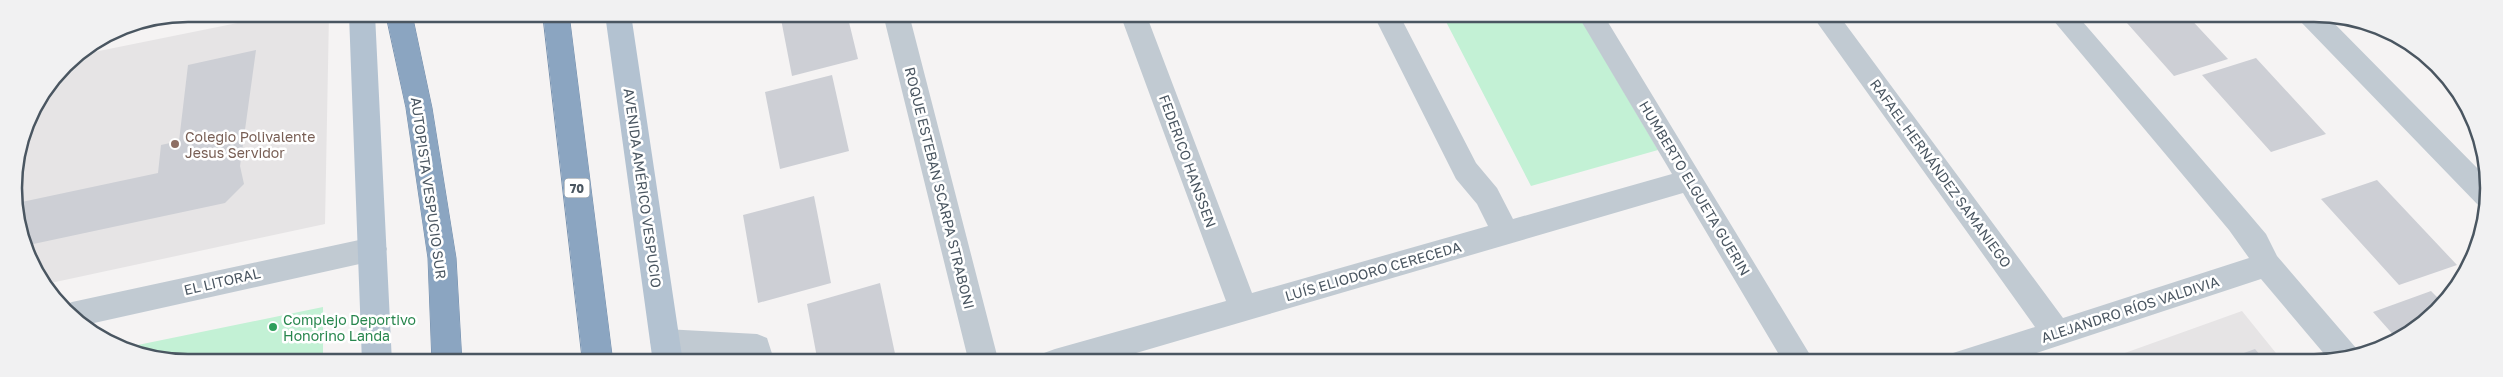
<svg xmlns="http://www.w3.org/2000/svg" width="2503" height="377" font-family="'Golos Text',sans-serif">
<rect width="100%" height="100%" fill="#f5f3f3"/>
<path fill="#e6e4e5" d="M 282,14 L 329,14 L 325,224 L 46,284 L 23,244 L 14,177 L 32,111 L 65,65 L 79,55 Z
M 2242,311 L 2284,363 L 2097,363 Z"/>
<path fill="#c3f1d5" d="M 1442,14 L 1578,14 L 1658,150 L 1531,186 Z
M 323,307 L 323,363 L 177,363 L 123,348 Z"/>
<path fill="#cdcfd5" d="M 780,14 L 847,14 L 858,59 L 792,76 Z
M 2119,14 L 2186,14 L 2228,59 L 2174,76 Z
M 256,50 L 240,166 L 244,184 L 225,203 L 24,246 L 17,203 L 158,173 L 161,145 L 179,141 L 188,65 Z
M 2256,58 L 2326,134 L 2271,152 L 2202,75 Z
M 832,75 L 849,151 L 780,169 L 765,92 Z
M 2377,180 L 2457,265 L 2399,285 L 2321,199 Z
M 814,196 L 831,283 L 758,303 L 743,215 Z
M 880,283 L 897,363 L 818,363 L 807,304 Z
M 2431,291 L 2444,304 L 2438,312 L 2397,339 L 2373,312 Z
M 2255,349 L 2267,363 L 2216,363 Z"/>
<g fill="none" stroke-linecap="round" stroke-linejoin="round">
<defs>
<path id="highway" d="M 386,14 L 412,14 L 432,108 L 456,258 L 462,363 L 432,363 L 428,258 L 406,108 Z
M 543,14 L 569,14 L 613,363 L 583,363 Z"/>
</defs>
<use href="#highway" stroke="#7690ad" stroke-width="1"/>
<path fill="#c1cad2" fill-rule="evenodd" d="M 883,14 L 909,14 L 999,363 L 969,363 Z
M 1120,14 L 1146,14 L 1252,293 L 1488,226 L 1477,204 L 1456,179 L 1373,14 L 1399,14 L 1476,163 L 1497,188 L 1513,219 L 1672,174 L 1577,14 L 1603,14 L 1815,363 L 1784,363 L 1683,193 L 1102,363 L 1040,363 L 1044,353 L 1055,349 L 1226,301 Z
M 1811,14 L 1838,14 L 2063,318 L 2249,258 L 2229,230 L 2048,14 L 2076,14 L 2249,214 L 2266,234 L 2277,256 L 2356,348 L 2359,355 L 2331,362 L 2261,279 L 2006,363 L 1949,363 L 1953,353 L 2035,327 Z
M 2296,14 L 2325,14 L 2486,177 L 2489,200 L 2487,209 L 2479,206 L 2300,21 Z
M 373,237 L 383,240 L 387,249 L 383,258 L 373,261 L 85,325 L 61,307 L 72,302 Z
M 665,329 L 757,334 L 767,338 L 775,363 L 745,363 L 745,360 L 665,355 L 655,351 L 650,342 L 655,333 Z"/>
<path fill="#b3c2d1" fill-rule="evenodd" d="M 349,14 L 375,14 L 392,363 L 362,363 Z
M 605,14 L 631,14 L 683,363 L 653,363 Z"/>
<use href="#highway" fill="#8ba5c1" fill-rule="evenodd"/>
</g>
<circle fill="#8d6e63" stroke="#fff" stroke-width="2" cx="175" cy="144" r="5"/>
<circle fill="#2e9e5b" stroke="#fff" stroke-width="2" cx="273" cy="327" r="5"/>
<g text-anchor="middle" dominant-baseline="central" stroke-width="5" stroke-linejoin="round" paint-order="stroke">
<rect fill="#fff" stroke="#808990" stroke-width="1" x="564.5" y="178.5" width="25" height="19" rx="4"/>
<g font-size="12" font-weight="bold" fill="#4a5661">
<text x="577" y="188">70</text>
</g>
<g font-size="14" fill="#785e54" stroke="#fff" text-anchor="start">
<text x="185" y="136">Colegio Polivalente<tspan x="185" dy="16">Jesus Servidor</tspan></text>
</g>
<g font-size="14" fill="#4a5661" stroke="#fff">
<text transform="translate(1188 161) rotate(70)">FEDERICO HANSSEN</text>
<text transform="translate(1941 173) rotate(54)">RAFAEL HERNÁNDEZ SAMANIEGO</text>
<text transform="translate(429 188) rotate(82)">AUTOPISTA VESPUCIO SUR</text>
<text transform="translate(643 188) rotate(82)">AVENIDA AMÉRICO VESPUCIO</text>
<text transform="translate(940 188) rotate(76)">ROQUE ESTEBAN SCARPA STRABONI</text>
<text transform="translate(1695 188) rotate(59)">HUMBERTO ELGUETA GUERIN</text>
<text transform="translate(1373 271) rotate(-16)">LUÍS ELIODORO CERECEDA</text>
<text transform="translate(222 281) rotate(-13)">EL LITORAL</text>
<text transform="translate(2130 309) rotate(-18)">ALEJANDRO RÍOS VALDIVIA</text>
</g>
<g font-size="14" fill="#27864d" stroke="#fff" text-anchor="start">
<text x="283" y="319">Complejo Deportivo<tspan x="283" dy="16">Honorino Landa</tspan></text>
</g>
</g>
<path d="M0 0H2503V377H0ZM188 22H2314A166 166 0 0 1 2480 188V188A166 166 0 0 1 2314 354H188A166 166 0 0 1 22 188V188A166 166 0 0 1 188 22Z" fill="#f1f1f2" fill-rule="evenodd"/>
<path fill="none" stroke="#4a5661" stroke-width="2.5" d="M188 22H2314A166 166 0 0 1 2480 188V188A166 166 0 0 1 2314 354H188A166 166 0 0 1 22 188V188A166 166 0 0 1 188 22Z"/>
</svg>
